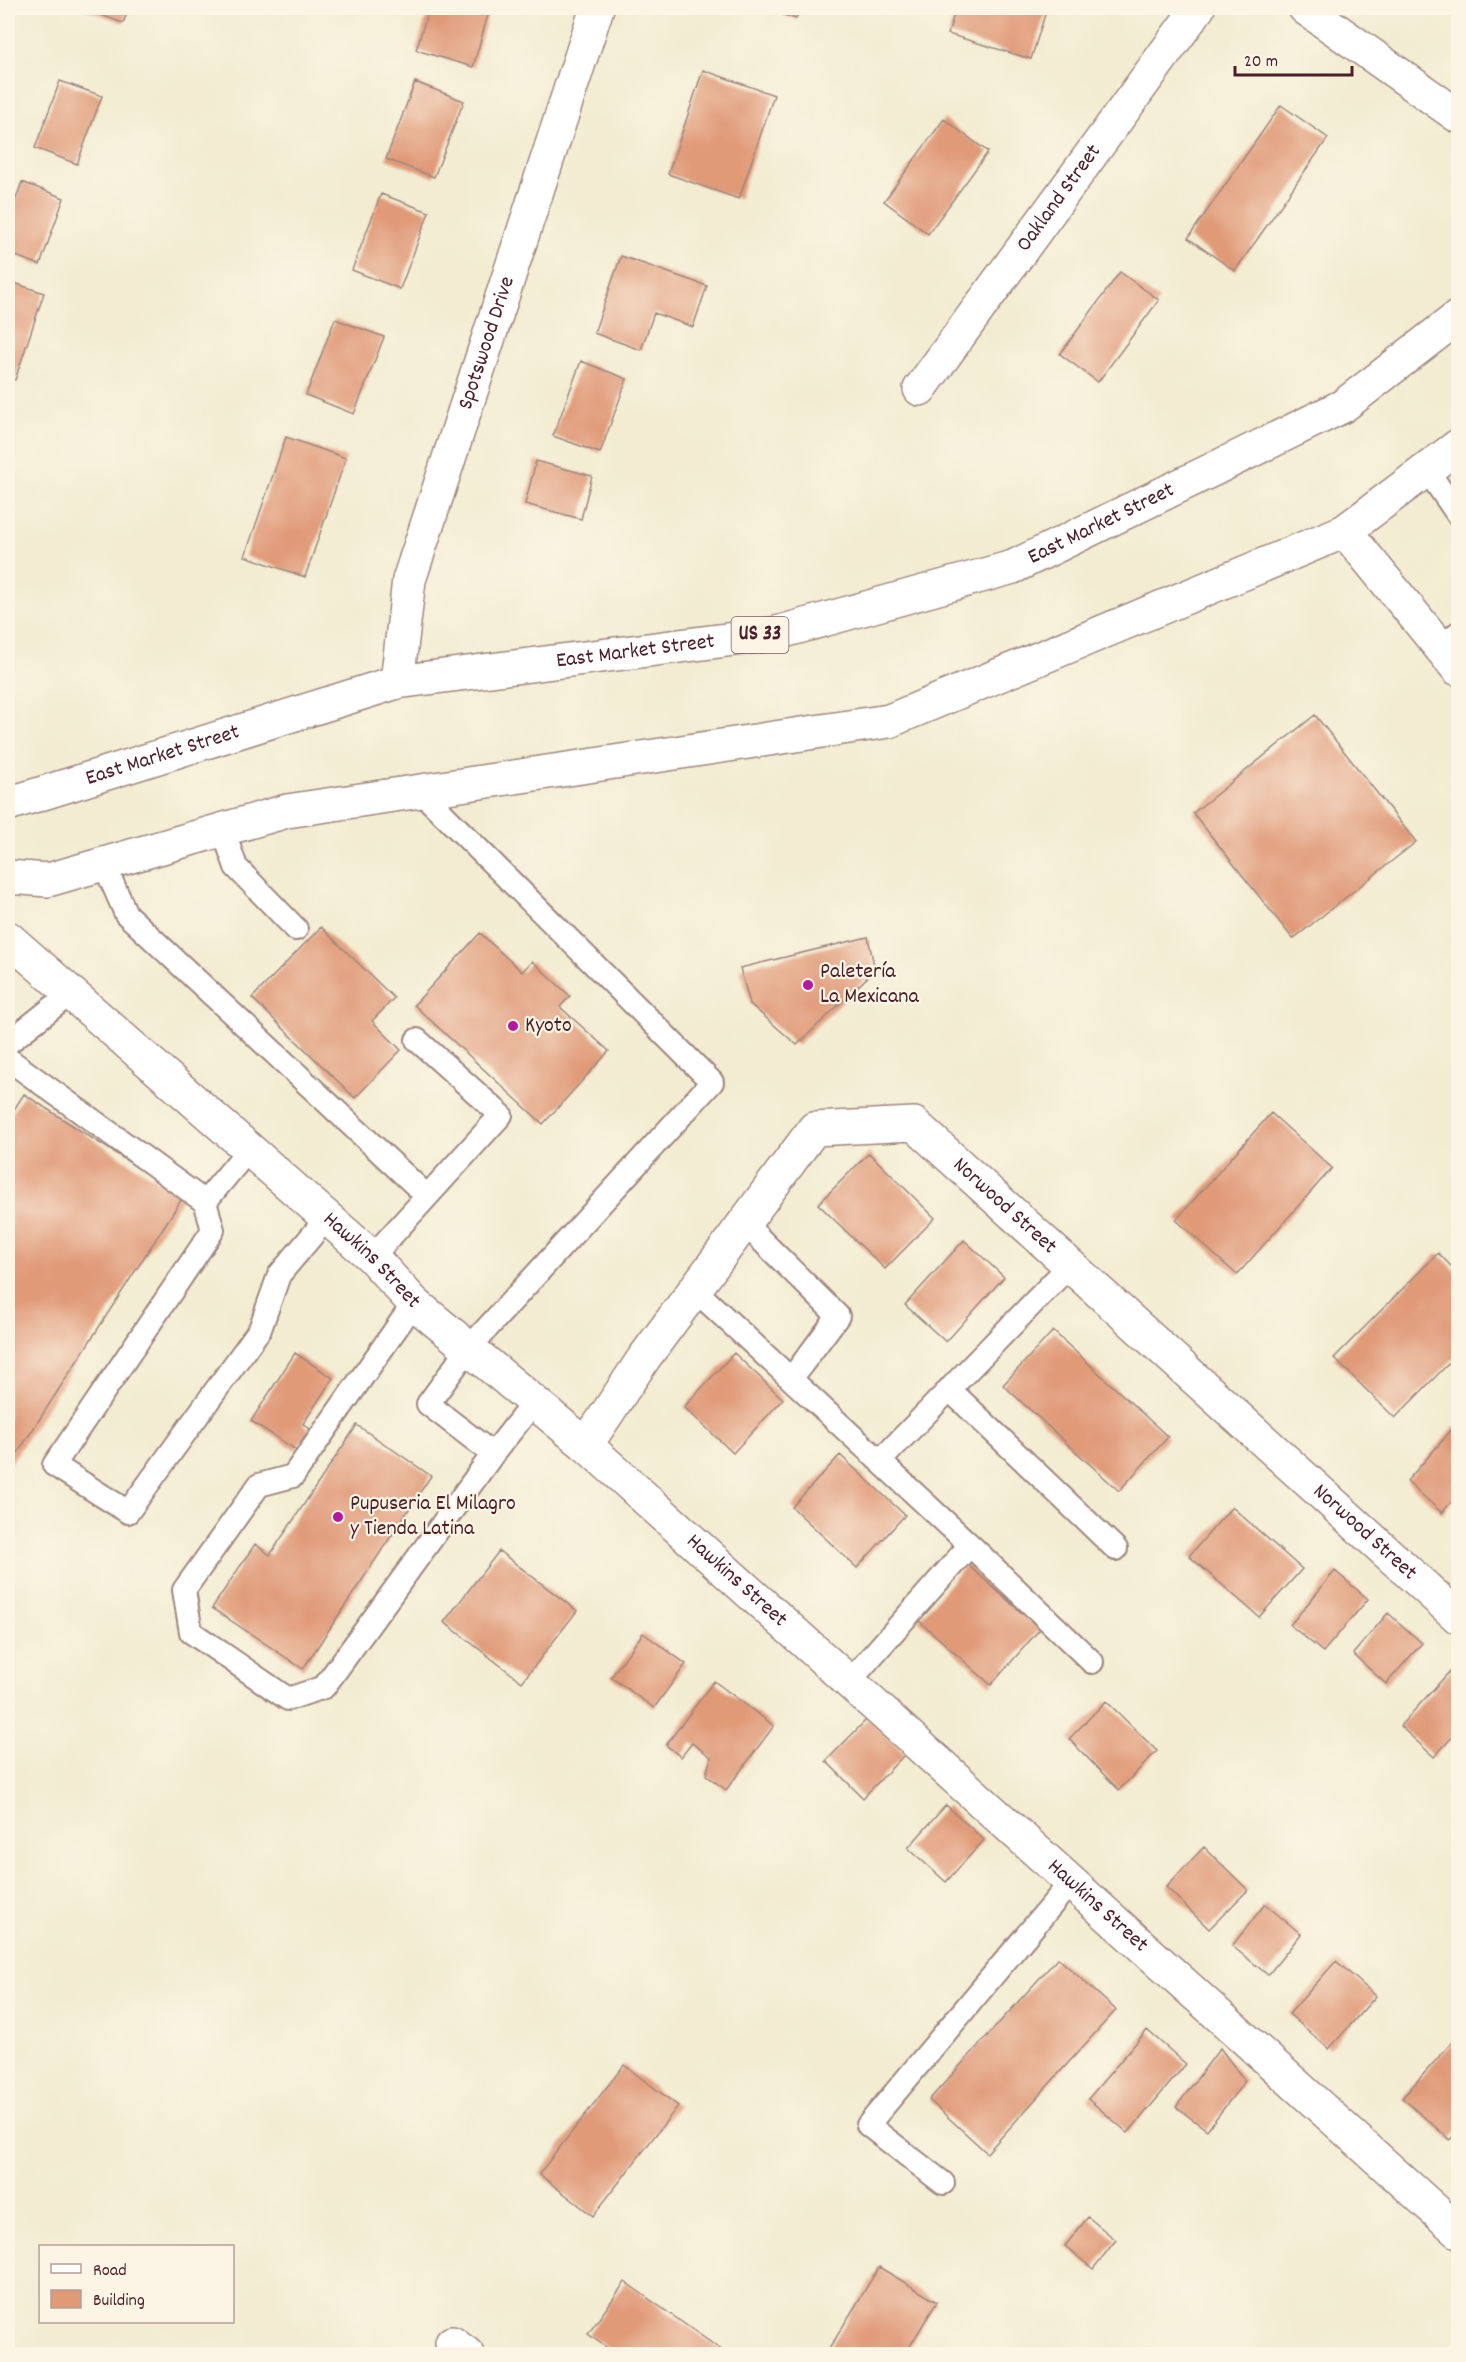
<svg xmlns="http://www.w3.org/2000/svg" width="1466" height="2362" font-family="Dekko,sans-serif">
<rect width="100%" height="100%" fill="#fcf5e5"/>
<filter id="ink" filterUnits="userSpaceOnUse"><feTurbulence type="fractalNoise" baseFrequency=".0167" numOctaves="2"/><feDisplacementMap in="SourceGraphic" scale="12" xChannelSelector="R" yChannelSelector="G"/><feConvolveMatrix kernelMatrix="1 2 1 2 8 2 1 2 1" color-interpolation-filters="sRGB"/></filter>
<filter id="wash" filterUnits="userSpaceOnUse"><feTurbulence type="fractalNoise" baseFrequency=".008" numOctaves="4" result="noise"/><feDisplacementMap in="SourceGraphic" scale="24" xChannelSelector="R" yChannelSelector="G"/><feGaussianBlur stdDeviation="1.35" result="paint"/><feColorMatrix in="noise" values="0 0 0 0 0 0 0 0 0 0 0 0 0 0 0 0 0 1.4 0 .05"/><feComposite in="paint" operator="in"/></filter>
<g filter="url(#wash)">
<rect width="100%" height="100%" fill="#f3ecd2"/>
<g id="blocks">
<path fill="#e09a78" d="M 82,8 L 129,8 L 123,23 Z
M 429,8 L 490,8 L 473,67 L 416,50 Z
M 763,8 L 800,8 L 796,19 Z
M 956,8 L 1047,8 L 1031,59 L 948,34 Z
M 703,70 L 774,95 L 739,199 L 668,174 Z
M 60,81 L 102,96 L 77,164 L 35,148 Z
M 415,82 L 464,101 L 434,177 L 386,159 Z
M 1281,105 L 1328,138 L 1235,271 L 1188,238 Z
M 944,119 L 988,152 L 928,234 L 884,201 Z
M 22,182 L 64,198 L 40,265 L 8,253 L 8,221 Z
M 381,194 L 429,212 L 400,289 L 352,270 Z
M 621,256 L 707,286 L 693,327 L 654,313 L 641,350 L 594,333 Z
M 1120,272 L 1159,300 L 1098,382 L 1060,354 Z
M 8,281 L 44,293 L 15,380 L 8,378 Z
M 335,319 L 384,337 L 354,414 L 306,395 Z
M 581,361 L 627,379 L 600,453 L 553,436 Z
M 286,437 L 346,458 L 305,577 L 245,556 Z
M 536,461 L 592,476 L 581,519 L 525,504 Z
M 1315,715 L 1416,842 L 1293,939 L 1193,813 Z
M 321,927 L 394,998 L 372,1021 L 401,1050 L 355,1098 L 252,998 Z
M 480,933 L 522,972 L 532,961 L 570,996 L 560,1007 L 609,1051 L 543,1124 L 414,1005 Z
M 868,937 L 875,970 L 797,1045 L 750,1004 L 740,968 Z
M 24,1094 L 183,1197 L 8,1468 L 8,1119 Z
M 1271,1113 L 1332,1168 L 1237,1275 L 1176,1220 Z
M 869,1153 L 935,1218 L 885,1269 L 818,1204 Z
M 964,1240 L 1004,1277 L 946,1342 L 905,1305 Z
M 1438,1253 L 1458,1273 L 1458,1354 L 1395,1418 L 1334,1358 Z
M 1053,1331 L 1168,1437 L 1119,1491 L 1003,1385 Z
M 295,1353 L 333,1378 L 303,1424 L 310,1429 L 296,1450 L 251,1421 Z
M 734,1353 L 783,1399 L 733,1453 L 684,1407 Z
M 357,1425 L 431,1476 L 303,1669 L 212,1608 L 255,1544 L 270,1555 Z
M 1455,1426 L 1458,1428 L 1458,1494 L 1442,1513 L 1407,1481 Z
M 840,1455 L 905,1515 L 857,1568 L 792,1507 Z
M 1232,1507 L 1302,1569 L 1259,1617 L 1189,1556 Z
M 499,1551 L 577,1611 L 522,1682 L 444,1622 Z
M 967,1564 L 1040,1629 L 991,1685 L 918,1620 Z
M 1335,1571 L 1368,1599 L 1323,1652 L 1290,1625 Z
M 1388,1613 L 1422,1643 L 1386,1684 L 1353,1654 Z
M 643,1633 L 686,1664 L 654,1708 L 611,1677 Z
M 1452,1669 L 1458,1676 L 1458,1731 L 1434,1757 L 1400,1726 Z
M 714,1681 L 774,1726 L 726,1790 L 706,1775 L 711,1757 L 692,1743 L 681,1757 L 666,1745 Z
M 1106,1701 L 1157,1751 L 1119,1790 L 1069,1739 Z
M 868,1718 L 905,1754 L 863,1798 L 826,1761 Z
M 946,1805 L 984,1840 L 946,1882 L 908,1848 Z
M 1204,1847 L 1248,1890 L 1209,1929 L 1166,1887 Z
M 1265,1904 L 1301,1934 L 1268,1975 L 1232,1946 Z
M 1058,1958 L 1116,2010 L 987,2153 L 929,2100 Z
M 1336,1961 L 1376,1996 L 1329,2049 L 1289,2014 Z
M 1147,2030 L 1186,2064 L 1128,2133 L 1088,2099 Z
M 1455,2039 L 1458,2042 L 1458,2130 L 1450,2140 L 1402,2098 Z
M 1220,2048 L 1245,2081 L 1207,2130 L 1176,2107 Z
M 624,2065 L 678,2106 L 593,2216 L 539,2174 Z
M 1088,2217 L 1116,2240 L 1093,2269 L 1065,2246 Z
M 879,2267 L 937,2302 L 905,2354 L 826,2354 Z
M 625,2282 L 727,2354 L 616,2354 L 588,2334 Z"/>
</g>
</g>
<g filter="url(#ink)">
<use href="#blocks" fill-opacity="0" stroke="#9e867e" stroke-width="1.5"/>
<g fill="none" stroke-linecap="round" stroke-linejoin="round">
<defs>
<path id="lane" d="M 1427,470 L 1458,515
M 1441,647 L 1458,633
M 223,830 L 236,867 L 296,929
M 104,864 L 126,914 L 427,1196
M 8,1043 L 71,993
M 8,1059 L 205,1202 L 249,1149
M 205,1202 L 213,1230 L 54,1465 L 128,1512 L 260,1329 L 279,1275 L 326,1219
M 744,1223 L 838,1316 L 791,1379
M 372,1257 L 501,1115 L 417,1040
M 695,1290 L 970,1545
M 414,1303 L 293,1476 L 259,1485 L 184,1590 L 191,1632 L 288,1699 L 324,1687 L 493,1454 L 428,1404 L 468,1349 L 712,1082 L 420,791
M 949,1389 L 1116,1549
M 493,1454 L 534,1402
M 880,1461 L 1070,1265
M 849,1682 L 970,1545 L 1092,1662
M 943,2183 L 868,2125 L 1071,1882"/>
<g id="street">
<path d="M 1305,8 L 1458,116"/>
<path id="s1" d="M 920,389 L 1198,8"/>
<path d="M 1345,531 L 1458,669"/>
<path id="s2" d="M 397,682 L 409,580 L 597,8"/>
<path id="s3" d="M 8,938 L 372,1257 L 414,1303 L 586,1445 L 1458,2231"/>
<path id="s4" d="M 586,1445 L 644,1358 L 814,1129 L 914,1124 L 1458,1617"/>
<path d="M 452,2343 L 467,2354"/>
</g>
<g id="primary">
<path id="s5" d="M 8,804 L 397,682 L 773,634 L 1013,567 L 1343,406 L 1458,317"/>
<path d="M 8,877 L 48,880 L 287,811 L 889,721 L 1345,531 L 1458,446"/>
</g>
</defs>
<use href="#lane" stroke="#9e867e" stroke-width="26"/>
<use href="#street" stroke="#9e867e" stroke-width="36"/>
<use href="#primary" stroke="#9e867e" stroke-width="36"/>
<use href="#lane" stroke="#fff" stroke-width="22"/>
<use href="#street" stroke="#fff" stroke-width="33"/>
<use href="#primary" stroke="#fff" stroke-width="33"/>
</g>
</g>
<g fill="#b5179e" stroke="#fcf5e5" stroke-width="2">
<circle cx="808" cy="985" r="6"/>
<circle cx="513" cy="1026" r="6"/>
<circle cx="338" cy="1517" r="6"/>
</g>
<g text-anchor="middle" dominant-baseline="central" stroke-width="4.5" stroke-linejoin="round" paint-order="stroke">
<rect fill="#fcf5e5" stroke="#7f5f63" stroke-width="1.5" x="731.5" y="617" width="57" height="36" rx="4.5"/>
<g font-size="21" font-weight="bold" fill="#4a1f2b">
<text x="760" y="635">US 33</text>
</g>
<g font-size="22" fill="#4a1f2b" stroke="#fcf5e5">
<text stroke="none"><textPath href="#s1" startOffset="236">Oakland Street</textPath></text>
<text stroke="none"><textPath href="#s2" startOffset="352">Spotswood Drive</textPath></text>
<text stroke="none"><textPath href="#s5" startOffset="1134">East Market Street</textPath></text>
<text stroke="none"><textPath href="#s5" startOffset="648">East Market Street</textPath></text>
<text stroke="none"><textPath href="#s5" startOffset="162">East Market Street</textPath></text>
<text stroke="none"><textPath href="#s4" startOffset="612">Norwood Street</textPath></text>
<text stroke="none"><textPath href="#s3" startOffset="486">Hawkins Street</textPath></text>
<text stroke="none"><textPath href="#s4" startOffset="1098">Norwood Street</textPath></text>
<text stroke="none"><textPath href="#s3" startOffset="972">Hawkins Street</textPath></text>
<text stroke="none"><textPath href="#s3" startOffset="1458">Hawkins Street</textPath></text>
</g>
<g font-size="22" fill="#4a1f2b" stroke="#fcf5e5" text-anchor="start">
<text x="820" y="972">Paletería<tspan x="820" dy="25">La Mexicana</tspan></text>
<text x="525" y="1026">Kyoto</text>
<text x="350" y="1504">Pupuseria El Milagro<tspan x="350" dy="25">y Tienda Latina</tspan></text>
</g>
</g>
<rect width="1466" height="2362" fill="none" stroke="#fcf5e5" stroke-width="30"/>
<rect x="39" y="2245" width="195" height="78" fill="#fcf5e5" stroke="#b59f9b" stroke-width="1.5"/>
<rect x="51" y="2264" width="30" height="9" fill="#ffffff" stroke="#b59f9b" stroke-width="1.5"/>
<text x="93" y="2275" font-size="18" fill="#4a1f2b">Road</text>
<rect x="51" y="2290" width="30" height="18" fill="#e09a78" stroke="#b59f9b" stroke-width="1.5"/>
<text x="93" y="2305" font-size="18" fill="#4a1f2b">Building</text>
<path d="M1235 66v9h117v-9" fill="none" stroke="#4a1f2b" stroke-width="3"/>
<text x="1244" y="66" font-size="18" fill="#4a1f2b" stroke="#fcf5e5" stroke-width="4.5" paint-order="stroke">20 m</text>
</svg>
